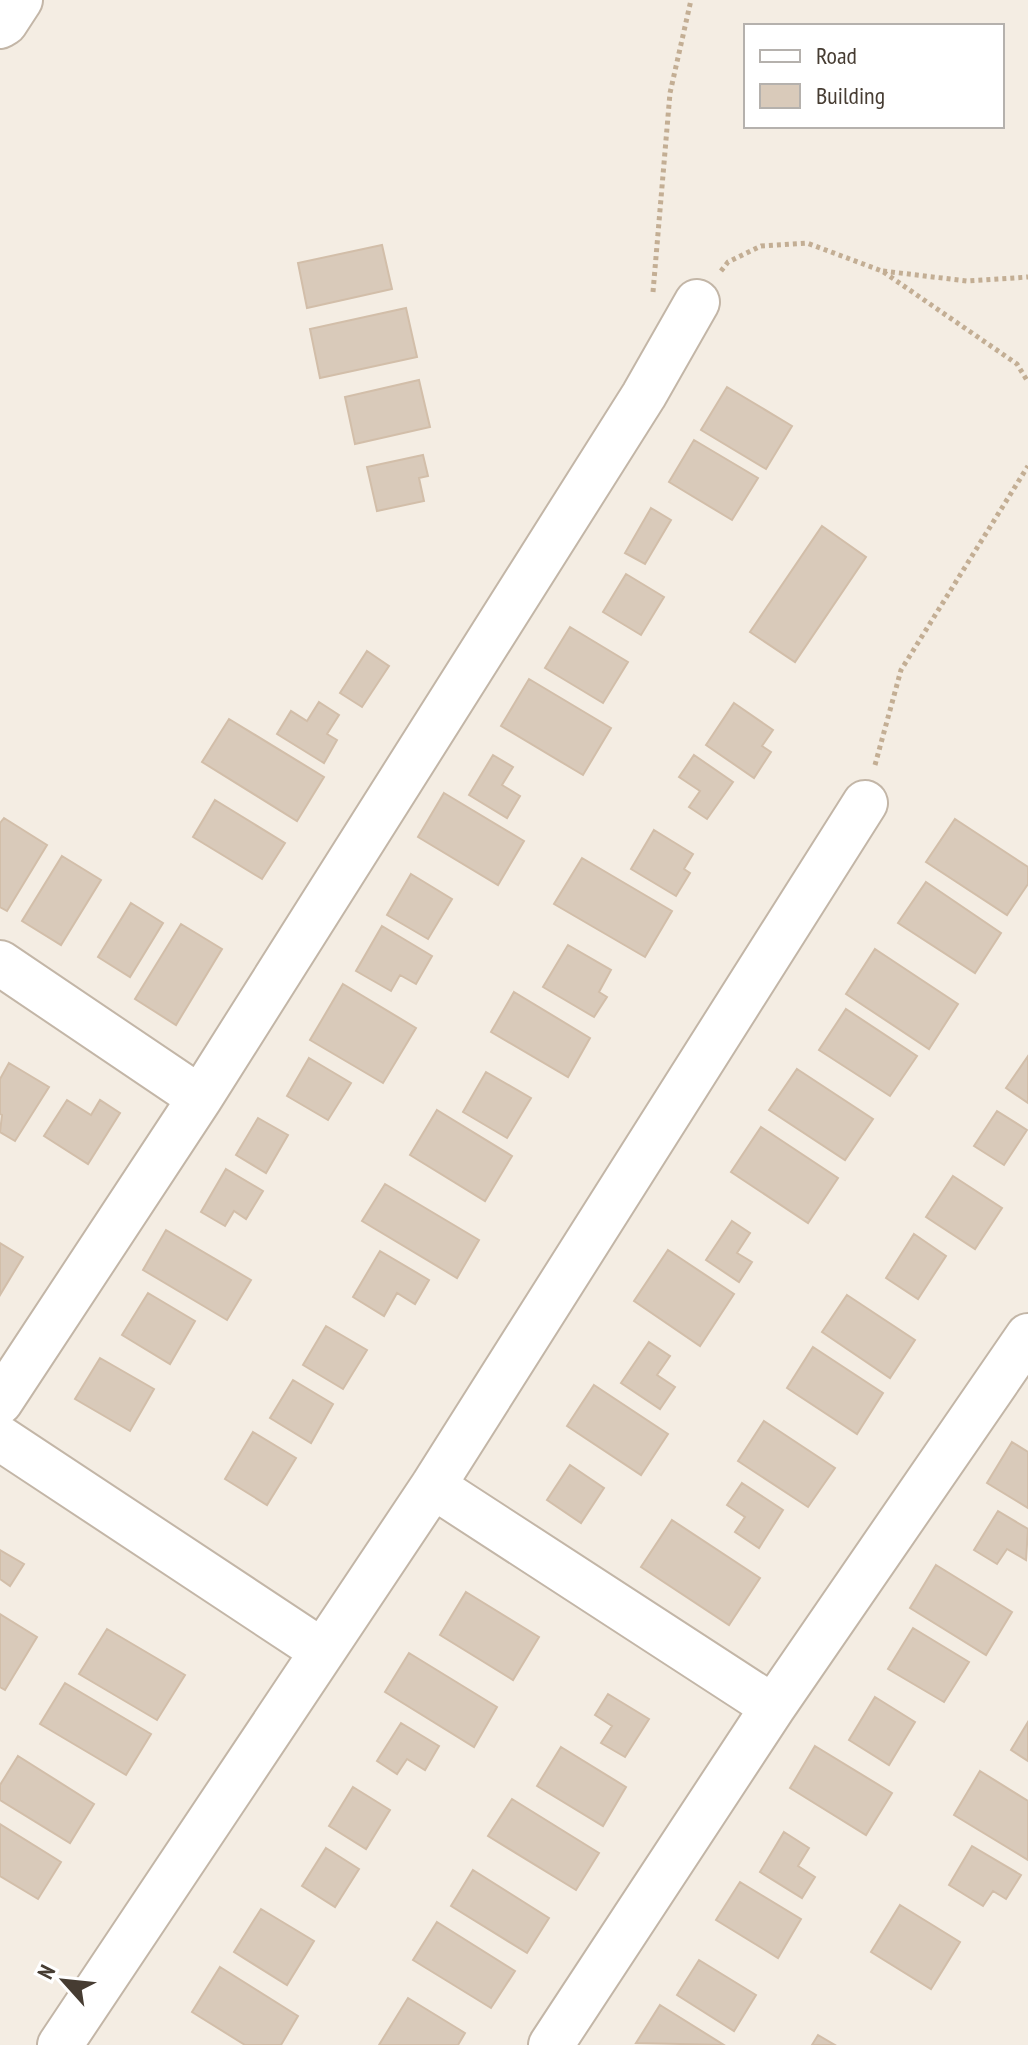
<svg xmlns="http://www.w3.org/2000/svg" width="1028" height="2045" font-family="'PT Sans Narrow',sans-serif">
<rect width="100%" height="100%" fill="#f4ede3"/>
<path fill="#d9caba" stroke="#d2bea9" stroke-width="2" d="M 382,245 L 392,289 L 307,308 L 298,263 Z
M 406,308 L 417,357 L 320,378 L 310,329 Z
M 419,380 L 430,427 L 355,444 L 345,397 Z
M 727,387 L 792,426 L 766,469 L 701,430 Z
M 694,440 L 758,478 L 732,520 L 669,482 Z
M 423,455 L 428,476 L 419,478 L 424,501 L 377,511 L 367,467 Z
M 651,508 L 671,520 L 645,564 L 625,553 Z
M 822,526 L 866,557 L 795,662 L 750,632 Z
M 626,574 L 664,597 L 641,635 L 603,612 Z
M 570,627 L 628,662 L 603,703 L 545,668 Z
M 367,651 L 389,666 L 362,707 L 340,693 Z
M 529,679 L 611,728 L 583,775 L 501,726 Z
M 319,702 L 339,715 L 327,734 L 337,740 L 324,763 L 277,734 L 291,711 L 307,721 Z
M 734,703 L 773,730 L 762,746 L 771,752 L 754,778 L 706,745 Z
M 229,719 L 324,777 L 297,821 L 202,762 Z
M 493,755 L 513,767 L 502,785 L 520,796 L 507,818 L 469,795 Z
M 694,755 L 733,782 L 707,819 L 689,807 L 700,791 L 679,777 Z
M 444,793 L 524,841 L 498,885 L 418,837 Z
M 215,800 L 285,843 L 262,879 L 193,837 Z
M 4,818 L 47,845 L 7,911 L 0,907 L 0,823 Z
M 955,819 L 1028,867 L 1028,884 L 1007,915 L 926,862 Z
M 654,830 L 693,854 L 684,869 L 690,873 L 676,896 L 631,869 Z
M 62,856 L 101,880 L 61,945 L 22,921 Z
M 582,858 L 672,911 L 645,957 L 554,904 Z
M 411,874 L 452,899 L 428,939 L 387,915 Z
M 926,882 L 1001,933 L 975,973 L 898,923 Z
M 131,903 L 163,923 L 130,977 L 98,957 Z
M 181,924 L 222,949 L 176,1025 L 135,999 Z
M 382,926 L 432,956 L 416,984 L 400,975 L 391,991 L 356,971 Z
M 568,945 L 611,970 L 599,992 L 607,997 L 594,1017 L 543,987 Z
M 875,949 L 958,1004 L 929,1049 L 846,994 Z
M 343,984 L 416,1028 L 383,1083 L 310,1040 Z
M 514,992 L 590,1038 L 568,1077 L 491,1032 Z
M 846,1009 L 917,1056 L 890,1096 L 819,1050 Z
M 1028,1056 L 1028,1103 L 1006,1088 Z
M 309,1058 L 351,1083 L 328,1120 L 287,1096 Z
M 9,1063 L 49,1087 L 15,1141 L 0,1132 L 2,1115 L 0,1114 L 0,1079 Z
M 797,1069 L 873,1119 L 845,1160 L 769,1110 Z
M 486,1072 L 531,1098 L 507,1138 L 463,1112 Z
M 67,1100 L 91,1115 L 100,1100 L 120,1113 L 88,1164 L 44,1136 Z
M 437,1110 L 512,1156 L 485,1201 L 410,1155 Z
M 997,1111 L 1027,1130 L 1004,1165 L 974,1146 Z
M 258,1118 L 288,1135 L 266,1173 L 236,1155 Z
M 761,1127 L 838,1178 L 808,1223 L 731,1172 Z
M 226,1169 L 263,1191 L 246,1219 L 234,1211 L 225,1226 L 201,1212 Z
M 953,1176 L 1002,1208 L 975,1249 L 926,1217 Z
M 385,1184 L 479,1240 L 457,1278 L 362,1221 Z
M 732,1221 L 750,1233 L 737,1253 L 752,1262 L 739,1282 L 706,1260 Z
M 166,1230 L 251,1280 L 227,1320 L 143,1270 Z
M 914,1234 L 946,1256 L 918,1299 L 886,1278 Z
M 0,1243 L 23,1257 L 0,1295 Z
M 668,1250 L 734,1294 L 700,1346 L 634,1301 Z
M 380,1251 L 429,1280 L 415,1304 L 397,1293 L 384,1316 L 353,1297 Z
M 148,1293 L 195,1321 L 170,1364 L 122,1335 Z
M 847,1295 L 915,1340 L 890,1378 L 822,1332 Z
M 326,1326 L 367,1350 L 343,1389 L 303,1365 Z
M 649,1342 L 670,1356 L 657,1375 L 675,1387 L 660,1409 L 621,1383 Z
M 813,1347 L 883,1393 L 857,1434 L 787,1388 Z
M 100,1358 L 154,1389 L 130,1431 L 75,1399 Z
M 293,1380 L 333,1404 L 311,1443 L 270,1418 Z
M 594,1385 L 668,1434 L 641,1475 L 567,1426 Z
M 764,1421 L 835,1468 L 808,1507 L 738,1461 Z
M 253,1432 L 296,1458 L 267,1505 L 225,1479 Z
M 1012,1442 L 1028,1452 L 1028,1508 L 987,1483 Z
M 570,1465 L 604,1488 L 581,1523 L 547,1500 Z
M 742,1483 L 783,1510 L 759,1548 L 735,1532 L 745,1517 L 727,1505 Z
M 998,1511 L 1028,1529 L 1026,1560 L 1007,1549 L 997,1564 L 974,1550 Z
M 672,1520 L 760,1578 L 729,1625 L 641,1567 Z
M 0,1550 L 24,1564 L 10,1586 L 0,1579 Z
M 936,1565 L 1012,1612 L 986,1655 L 910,1608 Z
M 466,1592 L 539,1637 L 513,1680 L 440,1635 Z
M 0,1614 L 37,1637 L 5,1690 L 0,1687 Z
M 913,1628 L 969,1662 L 944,1702 L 888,1669 Z
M 107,1629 L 185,1675 L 157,1720 L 79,1674 Z
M 409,1653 L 497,1707 L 474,1747 L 385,1692 Z
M 65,1683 L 151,1734 L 126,1775 L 40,1724 Z
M 608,1694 L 649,1719 L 625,1757 L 601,1743 L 612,1726 L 595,1715 Z
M 875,1697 L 915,1722 L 889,1765 L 849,1740 Z
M 1028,1722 L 1028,1761 L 1011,1750 Z
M 401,1723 L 439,1746 L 425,1770 L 407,1759 L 397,1774 L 377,1761 Z
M 815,1746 L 892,1793 L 866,1835 L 790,1788 Z
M 561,1747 L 626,1787 L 603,1826 L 537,1786 Z
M 18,1756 L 94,1804 L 70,1843 L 0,1800 L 0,1785 Z
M 980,1771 L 1028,1801 L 1028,1860 L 954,1815 Z
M 353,1787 L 390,1810 L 366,1849 L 329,1826 Z
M 512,1799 L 599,1853 L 576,1890 L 488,1836 Z
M 0,1824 L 61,1862 L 38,1899 L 0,1876 Z
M 784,1832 L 809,1848 L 798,1866 L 815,1877 L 802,1898 L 760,1872 Z
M 972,1846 L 1021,1875 L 1006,1899 L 993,1891 L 983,1906 L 949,1885 Z
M 326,1848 L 359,1869 L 335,1907 L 302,1886 Z
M 473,1870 L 549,1918 L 527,1953 L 451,1906 Z
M 740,1882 L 801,1919 L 778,1958 L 716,1920 Z
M 900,1905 L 960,1942 L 931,1989 L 871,1952 Z
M 261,1909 L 314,1941 L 287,1985 L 234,1952 Z
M 437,1922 L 515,1971 L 491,2008 L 413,1960 Z
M 699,1960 L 756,1995 L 734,2031 L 677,1995 Z
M 220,1967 L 298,2016 L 281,2045 L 245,2045 L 192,2012 Z
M 408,1998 L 465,2033 L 458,2045 L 379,2045 Z
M 660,2005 L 724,2045 L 636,2043 Z
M 818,2035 L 835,2045 L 812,2045 Z"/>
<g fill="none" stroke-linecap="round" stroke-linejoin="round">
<defs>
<path id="street" d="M 0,26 L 5,23 L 20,0
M 0,963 L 200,1098
M 0,1402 L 200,1098 L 644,395 L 697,302
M 0,1438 L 322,1651
M 433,1486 L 773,1707
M 60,2045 L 433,1486 L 865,803
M 551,2045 L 773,1707 L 1028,1336"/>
</defs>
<use href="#street" stroke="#c3b6a7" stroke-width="48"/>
<path stroke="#c3ae94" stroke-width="5" stroke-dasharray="4 4" stroke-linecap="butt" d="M 721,271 L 728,262 L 761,246 L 807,243 L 882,271 L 1017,364 L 1028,382
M 883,271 L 967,281 L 1028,277
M 653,292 L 670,93 L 691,0
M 875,765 L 901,670 L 1028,466"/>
<use href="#street" stroke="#fff" stroke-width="44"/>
</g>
<rect x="744" y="24" width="260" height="104" fill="#ffffff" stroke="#b5b1ad" stroke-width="2"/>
<rect x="760" y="50" width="40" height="12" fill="#ffffff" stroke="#b5b1ad" stroke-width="2"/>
<text x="816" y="64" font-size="24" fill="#463c32">Road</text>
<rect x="760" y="84" width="40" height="24" fill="#d9caba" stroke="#b5b1ad" stroke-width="2"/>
<text x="816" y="104" font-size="24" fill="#463c32">Building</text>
<g transform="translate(64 1981) rotate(297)" stroke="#ffffff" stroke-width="6" paint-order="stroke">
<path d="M0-6L14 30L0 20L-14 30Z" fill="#463c32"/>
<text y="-12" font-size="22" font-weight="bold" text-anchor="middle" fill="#463c32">N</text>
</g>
</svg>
